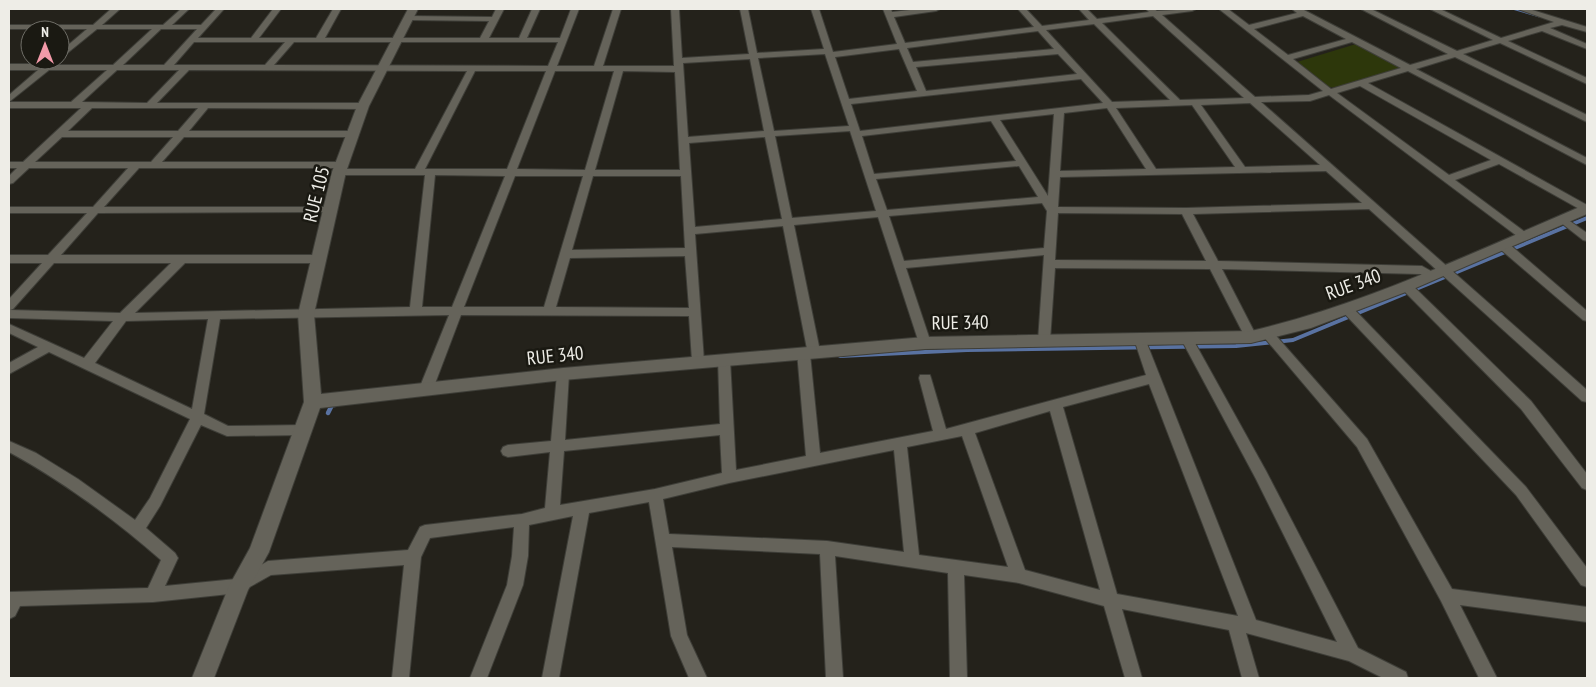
<svg xmlns="http://www.w3.org/2000/svg" width="1596" height="687" font-family="'PT Sans Narrow',sans-serif">
<rect width="100%" height="100%" fill="#24221b"/>
<path fill="#2d370b" d="M 1356,44 L 1399,66 L 1399,69 L 1335,88 L 1325,86 L 1297,62 Z"/>
<g fill="none" stroke-linecap="round" stroke-linejoin="round">
<path stroke="#5972a1" stroke-width="2.5" d="M 1515,9 L 1539,16"/>
<path stroke="#5972a1" stroke-width="4" d="M 840,356 L 967,350 L 1236,346 L 1293,340 L 1587,218"/>
<path stroke="#5972a1" stroke-width="4.5" d="M 328,413 L 332,405 L 335,405"/>
<defs>
<path id="minor" d="M 111,9 L 120,9 L 102,25 L 163,25 L 181,9 L 189,9 L 172,25 L 201,25 L 216,9 L 224,9 L 198,38 L 251,38 L 273,9 L 281,9 L 259,38 L 316,38 L 333,9 L 341,9 L 325,38 L 480,38 L 489,21 L 408,20 L 404,18 L 408,16 L 492,17 L 496,9 L 504,9 L 489,38 L 519,38 L 532,9 L 540,9 L 527,38 L 560,38 L 571,9 L 579,9 L 557,66 L 594,66 L 613,9 L 621,9 L 603,66 L 674,66 L 671,9 L 679,9 L 682,58 L 749,54 L 740,9 L 748,9 L 757,53 L 824,49 L 811,9 L 819,9 L 833,52 L 897,44 L 883,9 L 891,9 L 892,12 L 919,9 L 940,9 L 936,11 L 894,17 L 905,43 L 1034,27 L 1018,9 L 1026,9 L 1042,26 L 1089,20 L 1079,9 L 1087,9 L 1097,19 L 1149,12 L 1146,9 L 1154,9 L 1157,11 L 1196,9 L 1192,11 L 1162,15 L 1255,97 L 1309,95 L 1323,91 L 1219,9 L 1228,9 L 1249,25 L 1297,13 L 1292,9 L 1302,9 L 1410,65 L 1448,54 L 1361,9 L 1371,9 L 1457,51 L 1493,40 L 1430,9 L 1440,9 L 1501,38 L 1554,22 L 1518,9 L 1529,9 L 1587,27 L 1587,32 L 1562,25 L 1550,28 L 1587,44 L 1587,49 L 1542,31 L 1508,41 L 1587,78 L 1587,84 L 1500,43 L 1463,54 L 1587,115 L 1587,122 L 1455,57 L 1416,69 L 1587,158 L 1587,165 L 1408,71 L 1368,83 L 1587,205 L 1587,212 L 1583,211 L 1499,164 L 1455,180 L 1529,235 L 1531,237 L 1529,239 L 1521,239 L 1329,95 L 1310,101 L 1261,102 L 1587,390 L 1587,402 L 1582,401 L 1369,209 L 1193,214 L 1218,261 L 1422,266 L 1438,275 L 1432,279 L 1420,274 L 1222,269 L 1257,337 L 1251,341 L 1245,337 L 1210,269 L 1055,268 L 1050,341 L 1044,345 L 1040,344 L 1038,341 L 1044,255 L 906,268 L 931,343 L 925,347 L 919,343 L 878,217 L 794,225 L 820,351 L 818,354 L 810,354 L 820,453 L 933,431 L 919,378 L 920,375 L 930,375 L 931,378 L 946,429 L 1146,375 L 1134,339 L 1140,335 L 1144,336 L 1256,620 L 1337,642 L 1256,479 L 1180,337 L 1182,334 L 1190,334 L 1266,471 L 1358,648 L 1406,672 L 1408,678 L 1383,678 L 1349,661 L 1246,633 L 1259,678 L 1242,678 L 1229,630 L 1122,609 L 1142,678 L 1125,678 L 1104,606 L 1019,583 L 964,575 L 967,678 L 950,678 L 948,573 L 835,556 L 843,678 L 826,678 L 820,554 L 672,547 L 687,635 L 707,678 L 689,678 L 671,636 L 649,502 L 589,513 L 559,678 L 542,678 L 573,516 L 529,525 L 528,556 L 523,585 L 487,678 L 470,678 L 507,585 L 512,556 L 514,527 L 430,538 L 421,557 L 409,678 L 392,678 L 404,565 L 271,575 L 239,593 L 153,602 L 20,606 L 15,616 L 9,619 L 9,592 L 148,588 L 161,560 C 114,519 64,482 9,452 L 9,441 L 36,453 L 78,479 L 135,520 L 150,498 L 190,419 L 49,352 L 9,374 L 9,363 L 38,347 L 9,333 L 9,324 L 84,358 L 113,321 L 9,318 L 9,299 L 42,263 L 9,263 L 9,255 L 48,255 L 87,213 L 9,213 L 9,207 L 93,207 L 128,168 L 29,168 L 13,183 L 9,184 L 9,176 L 17,168 L 9,168 L 9,162 L 23,162 L 81,108 L 9,108 L 9,102 L 71,102 L 107,70 L 49,70 L 9,102 L 9,95 L 38,70 L 9,70 L 9,64 L 44,64 L 49,62 L 53,65 L 113,65 L 152,29 L 97,29 L 60,59 L 60,52 L 87,29 L 9,29 L 9,25 L 93,25 ZM 1153,16 L 1244,98 L 1180,100 L 1102,23 ZM 1303,16 L 1346,39 L 1288,55 L 1254,29 ZM 1094,24 L 1170,100 L 1112,102 L 1046,30 ZM 161,29 L 197,29 L 164,65 L 123,65 ZM 1038,31 L 1054,49 L 913,62 L 907,48 ZM 194,42 L 285,42 L 265,65 L 174,65 ZM 294,42 L 558,42 L 548,66 L 274,65 ZM 1352,42 L 1401,68 L 1331,89 L 1293,59 ZM 899,49 L 917,91 L 849,99 L 835,57 ZM 825,54 L 849,126 L 774,131 L 758,58 ZM 1058,54 L 1077,74 L 926,91 L 916,67 ZM 750,59 L 764,131 L 688,137 L 683,63 ZM 117,70 L 179,70 L 147,103 L 82,102 ZM 189,70 L 467,71 L 415,169 L 339,169 L 334,172 L 339,175 L 425,175 L 410,307 L 135,313 L 185,263 L 319,263 L 325,259 L 319,255 L 61,255 L 98,213 L 335,212 L 336,210 L 331,207 L 104,207 L 139,168 L 342,168 L 347,165 L 342,162 L 162,162 L 184,137 L 351,137 L 356,134 L 351,131 L 189,131 L 208,108 L 363,109 L 368,106 L 363,103 L 157,103 ZM 475,71 L 546,71 L 507,169 L 425,169 ZM 555,71 L 614,71 L 585,170 L 517,169 ZM 623,71 L 675,72 L 680,170 L 595,170 ZM 1081,79 L 1103,103 L 860,131 L 851,104 ZM 1360,86 L 1491,160 L 1449,175 L 1337,93 ZM 1250,103 L 1320,165 L 1245,167 L 1201,105 ZM 1192,105 L 1235,167 L 1156,169 L 1116,108 ZM 92,108 L 198,108 L 178,131 L 68,131 ZM 1107,108 L 1146,169 L 1060,171 L 1064,113 ZM 1054,114 L 1048,196 L 1000,120 ZM 991,121 L 1016,161 L 874,174 L 862,136 ZM 850,131 L 876,211 L 792,218 L 775,136 ZM 62,137 L 173,137 L 151,162 L 35,162 ZM 765,137 L 782,219 L 695,227 L 689,143 ZM 1019,166 L 1038,197 L 887,210 L 876,179 ZM 1326,171 L 1362,203 L 1186,208 L 1058,207 L 1060,177 ZM 435,175 L 505,176 L 452,307 L 422,307 ZM 515,176 L 583,176 L 544,307 L 464,307 ZM 593,176 L 681,176 L 685,248 L 572,250 ZM 1042,203 L 1047,211 L 1044,248 L 904,261 L 889,216 ZM 1058,213 L 1182,214 L 1206,261 L 1055,260 ZM 783,226 L 807,349 L 799,349 L 797,352 L 806,456 L 736,470 L 730,359 L 728,356 L 720,356 L 718,359 L 720,424 L 565,440 L 569,374 L 568,371 L 558,371 L 557,374 L 551,441 L 508,445 L 503,447 L 501,451 L 503,455 L 508,457 L 550,452 L 545,508 L 522,514 L 425,525 L 420,527 L 408,550 L 268,561 L 236,579 L 165,586 L 178,558 L 175,553 L 146,528 L 160,506 L 201,425 L 227,436 L 304,435 L 309,434 L 311,430 L 309,426 L 304,425 L 228,426 L 204,414 L 220,319 L 449,315 L 419,389 L 421,393 L 431,393 L 433,389 L 461,315 L 689,316 L 692,361 L 698,366 L 704,361 L 695,234 ZM 685,256 L 689,308 L 556,307 L 570,258 ZM 54,263 L 171,263 L 120,313 L 10,310 L 13,309 ZM 208,319 L 192,409 L 95,363 L 126,321 ZM 1149,384 L 1238,616 L 1117,594 L 1063,407 ZM 1050,411 L 1100,590 L 1025,570 L 975,433 ZM 720,435 L 722,473 L 655,489 L 560,505 L 564,451 ZM 962,436 L 1008,567 L 919,555 L 907,447 ZM 894,450 L 904,552 L 827,541 L 669,534 L 663,499 L 729,483 Z
M 1564,217 L 1587,233 L 1587,241 L 1583,240 L 1560,222 L 1559,220 L 1560,218 Z
M 1504,242 L 1508,243 L 1587,311 L 1587,321 L 1583,320 L 1500,249 L 1498,246 L 1500,243 Z
M 1406,282 L 1410,283 L 1531,401 L 1587,474 L 1587,490 L 1582,488 L 1521,409 L 1402,289 L 1400,286 L 1402,283 Z
M 1346,304 L 1350,305 L 1526,487 L 1587,568 L 1587,587 L 1581,585 L 1516,495 L 1342,311 L 1340,308 Z
M 1267,329 L 1271,330 L 1367,439 L 1452,589 L 1587,607 L 1587,622 L 1460,605 L 1497,678 L 1479,678 L 1441,601 L 1357,447 L 1263,336 L 1261,333 L 1263,330 Z"/>
<path id="tertiary" d="M 408,9 L 418,9 L 369,106 L 346,172 L 314,314 L 321,394 L 563,368 L 925,337 L 1251,331 C 1366,304 1474,252 1582,206 L 1587,205 L 1587,214 L 1411,290 L 1311,328 L 1251,343 L 925,349 L 563,380 L 320,408 L 269,552 L 248,590 L 214,678 L 192,678 L 229,586 L 250,548 L 304,402 L 298,314 L 332,172 L 357,106 Z"/>
</defs>
<use href="#minor" stroke="#3e3e38" stroke-width="2"/>
<use href="#tertiary" stroke="#3e3e38" stroke-width="2"/>
<use href="#minor" fill="#65635a" fill-rule="evenodd"/>
<use href="#tertiary" fill="#65635a" fill-rule="evenodd"/>
</g>
<g text-anchor="middle" dominant-baseline="central" stroke-width="5" stroke-linejoin="round" paint-order="stroke">
<g font-size="19" fill="#eeede7" stroke="#1a1912">
<text transform="translate(316 194) rotate(-76)">RUE 105</text>
<text transform="translate(1353 284) rotate(-20)">RUE 340</text>
<text transform="translate(960 322) rotate(-1)">RUE 340</text>
<text transform="translate(555 355) rotate(-6)">RUE 340</text>
</g>
</g>
<rect width="1596" height="687" fill="none" stroke="#eeede7" stroke-width="20"/>
<g transform="translate(45 45)"><circle r="24" fill="#1a1912" stroke="#6f6e67"/>
<path d="M0-4L9 19L0 12L-9 19Z" fill="#f39aa9"/>
<text y="-8" font-size="14" font-weight="bold" text-anchor="middle" fill="#eeede7">N</text>
</g>
</svg>
